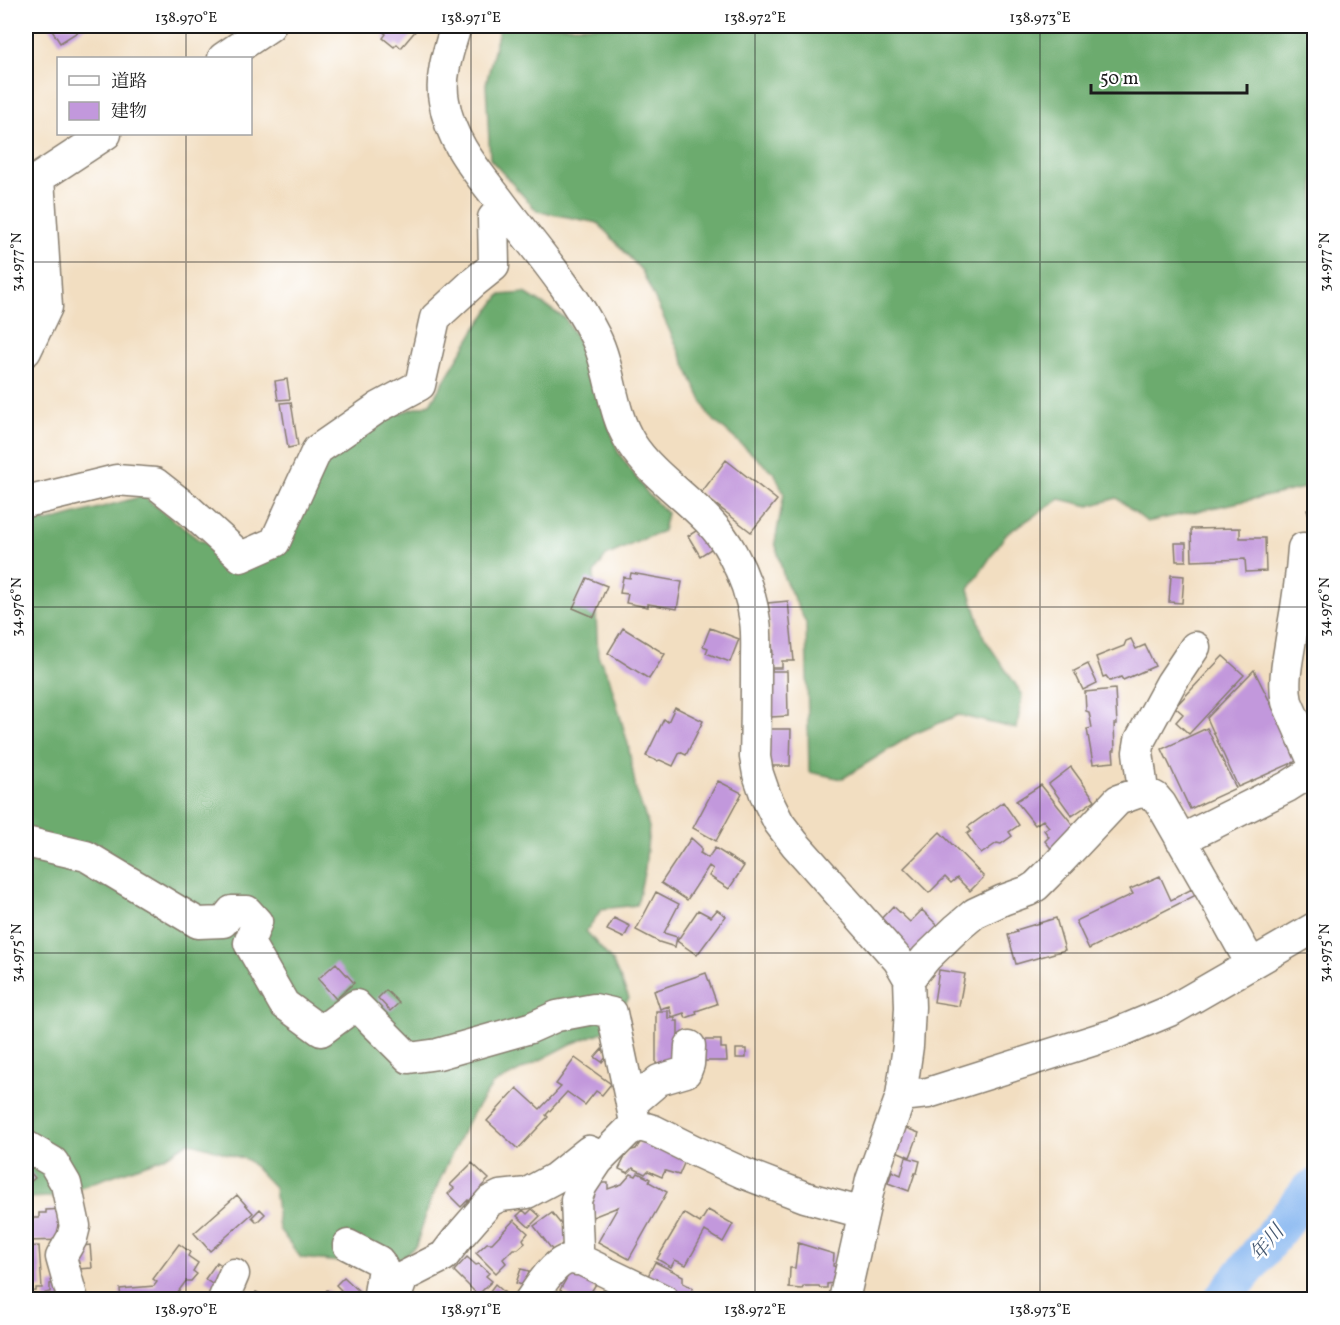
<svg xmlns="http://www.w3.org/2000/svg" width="1340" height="1325" font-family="Vollkorn,'Noto Serif JP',serif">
<rect width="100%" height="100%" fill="#fff"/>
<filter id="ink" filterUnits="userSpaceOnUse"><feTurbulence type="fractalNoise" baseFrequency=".0167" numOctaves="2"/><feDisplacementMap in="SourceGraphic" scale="12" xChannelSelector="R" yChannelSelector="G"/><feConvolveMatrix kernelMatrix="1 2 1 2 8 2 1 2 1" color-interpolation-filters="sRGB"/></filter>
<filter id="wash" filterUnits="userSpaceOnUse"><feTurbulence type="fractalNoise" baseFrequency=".008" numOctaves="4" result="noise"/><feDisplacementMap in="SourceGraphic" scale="24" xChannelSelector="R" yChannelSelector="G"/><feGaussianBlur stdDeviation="1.35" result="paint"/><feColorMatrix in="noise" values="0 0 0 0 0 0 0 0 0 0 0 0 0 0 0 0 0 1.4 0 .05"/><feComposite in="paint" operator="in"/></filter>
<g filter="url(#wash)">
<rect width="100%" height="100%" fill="#f2dec1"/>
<path fill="#6cab6e" stroke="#446445" stroke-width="1.5" d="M 500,26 L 1314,26 L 1314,486 L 1147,522 L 1117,498 L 1089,506 L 1060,499 L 1006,534 L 969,589 L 984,638 L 1022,694 L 1017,729 L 958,715 L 912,735 L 842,779 L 809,772 L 806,623 L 784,578 L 775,542 L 784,494 L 775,474 L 709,416 L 642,271 L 598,223 L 537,211 L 490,159 L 486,84 Z
M 525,293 L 565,318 L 591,364 L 602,404 L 618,452 L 648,494 L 667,513 L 663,531 L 639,541 L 606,556 L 594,573 L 598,656 L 609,677 L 628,744 L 636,790 L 649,827 L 645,869 L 637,905 L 602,909 L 586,931 L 612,961 L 629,998 L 606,1031 L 571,1044 L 492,1085 L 468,1121 L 449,1160 L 430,1202 L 416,1246 L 393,1265 L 350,1263 L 301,1258 L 279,1229 L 274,1187 L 248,1160 L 189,1142 L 163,1158 L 52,1197 L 26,1198 L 26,508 L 47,522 L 143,496 L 199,540 L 239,552 L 282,532 L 319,462 L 381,418 L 430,404 L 476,328 L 500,295 Z"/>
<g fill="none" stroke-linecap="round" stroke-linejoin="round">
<path stroke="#84b5f0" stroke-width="38" d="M 1222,1300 L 1308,1192 L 1314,1188"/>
</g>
<g id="blocks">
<path fill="#c298dc" d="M 49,26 L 87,26 L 60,43 Z
M 376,26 L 413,26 L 417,29 L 401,48 L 397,44 L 394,47 L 383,38 L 386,34 Z
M 287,379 L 290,399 L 278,400 L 275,381 Z
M 291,402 L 298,446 L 288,448 L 281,403 Z
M 726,460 L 777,500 L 751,532 L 701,493 Z
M 1314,507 L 1314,536 L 1307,509 Z
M 1240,528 L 1240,538 L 1265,538 L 1266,571 L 1246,572 L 1245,559 L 1192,561 L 1191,529 Z
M 699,529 L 711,549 L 700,556 L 688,536 Z
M 1175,543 L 1186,543 L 1186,561 L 1176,561 Z
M 631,573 L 682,582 L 677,609 L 648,604 L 648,607 L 626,603 L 628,594 L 620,593 L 623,577 L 630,578 Z
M 1171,575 L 1184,576 L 1182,603 L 1169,602 Z
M 587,578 L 607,586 L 594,617 L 573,608 Z
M 788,601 L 794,661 L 782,661 L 782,668 L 769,668 L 769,654 L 773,654 L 768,603 Z
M 623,628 L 665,654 L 649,679 L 608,653 Z
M 710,628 L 739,639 L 730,662 L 706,653 L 708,648 L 703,646 Z
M 1131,639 L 1136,649 L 1145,645 L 1155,666 L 1123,680 L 1121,677 L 1110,681 L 1106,676 L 1103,677 L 1096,657 L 1124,646 L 1126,641 Z
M 1223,656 L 1244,675 L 1189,734 L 1176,722 L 1183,714 L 1175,707 Z
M 1088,664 L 1097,683 L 1083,690 L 1074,671 Z
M 1254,670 L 1299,760 L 1238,787 L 1207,718 Z
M 771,671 L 787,671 L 788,716 L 771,717 Z
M 1115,689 L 1117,724 L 1114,724 L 1115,750 L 1113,750 L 1114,762 L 1093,764 L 1087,729 L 1092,728 L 1089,712 L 1086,711 L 1085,692 Z
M 675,707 L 703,721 L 686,755 L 680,752 L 673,766 L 660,760 L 657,761 L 646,756 L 664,719 L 668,722 Z
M 1207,728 L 1236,788 L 1190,809 L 1162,749 Z
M 768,729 L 791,729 L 790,766 L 768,766 Z
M 1071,767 L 1095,800 L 1072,816 L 1049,784 Z
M 718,781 L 742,793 L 716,841 L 693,828 Z
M 1041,785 L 1078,831 L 1053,851 L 1045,841 L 1049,837 L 1044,830 L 1049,827 L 1043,820 L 1035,825 L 1016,801 Z
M 1003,802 L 1019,825 L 1009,832 L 1012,836 L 1001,844 L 997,843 L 981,854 L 967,834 L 971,831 L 968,827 Z
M 940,832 L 984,877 L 970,891 L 957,878 L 951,883 L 945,877 L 929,893 L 904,868 Z
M 691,838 L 701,847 L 701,852 L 700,853 L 708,858 L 715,848 L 744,866 L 729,889 L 709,876 L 713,869 L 709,866 L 687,900 L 661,883 Z
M 1160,876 L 1171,900 L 1192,889 L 1196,895 L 1089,949 L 1076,921 L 1133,894 L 1130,889 Z
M 656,892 L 679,904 L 664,933 L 677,937 L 675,947 L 659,942 L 636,930 Z
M 893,906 L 910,922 L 922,910 L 938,926 L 912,953 L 878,922 Z
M 698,910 L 711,917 L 717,910 L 726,916 L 697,955 L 677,941 Z
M 614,918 L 630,926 L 624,938 L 607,930 Z
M 1056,918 L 1065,950 L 1016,964 L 1008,935 L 1017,932 L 1016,930 Z
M 336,963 L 354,983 L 336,999 L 318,979 Z
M 939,970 L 965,974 L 959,1006 L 934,1002 Z
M 706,973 L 717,1004 L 696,1011 L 697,1014 L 686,1018 L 684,1013 L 672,1017 L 669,1006 L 660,1009 L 654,991 Z
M 386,990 L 399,1003 L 390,1011 L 378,998 Z
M 656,1011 L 668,1011 L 668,1018 L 675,1018 L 675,1021 L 678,1021 L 678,1064 L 656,1064 Z
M 697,1040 L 721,1040 L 721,1048 L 726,1048 L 727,1061 L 698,1061 Z
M 602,1049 L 608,1055 L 602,1062 L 595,1057 Z
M 736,1049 L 746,1049 L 746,1058 L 736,1058 Z
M 575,1058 L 611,1084 L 602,1095 L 596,1091 L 585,1105 L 567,1092 L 546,1115 L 548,1117 L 518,1149 L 487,1121 L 517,1088 L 540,1109 L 561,1087 L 556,1084 Z
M 901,1126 L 919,1133 L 910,1157 L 892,1149 Z
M 641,1141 L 686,1159 L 679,1175 L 665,1171 L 662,1177 L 648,1171 L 645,1174 L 633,1168 L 628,1173 L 619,1169 L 628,1151 L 636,1149 Z
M 906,1157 L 920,1161 L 917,1173 L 915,1173 L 909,1191 L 888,1183 L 892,1171 L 901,1175 Z
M 472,1163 L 489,1179 L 481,1187 L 483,1189 L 470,1203 L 468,1200 L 461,1207 L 448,1194 L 454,1188 L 450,1185 Z
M 26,1167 L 35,1178 L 26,1186 Z
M 638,1173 L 650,1179 L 649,1182 L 667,1192 L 629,1259 L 598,1242 L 618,1207 L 585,1220 L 597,1183 L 608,1183 L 608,1189 L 622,1184 L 631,1174 L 636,1176 Z
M 237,1195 L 253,1213 L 210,1251 L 194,1233 Z
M 65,1209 L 66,1240 L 26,1241 L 26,1222 L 32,1222 L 32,1218 L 39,1218 L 39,1213 L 46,1213 L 46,1210 Z
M 260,1209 L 265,1214 L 257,1222 L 252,1217 Z
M 532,1209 L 540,1216 L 529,1227 L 517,1216 L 523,1210 L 527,1214 Z
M 708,1210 L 733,1224 L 723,1242 L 705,1231 L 686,1265 L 675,1260 L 671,1267 L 657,1259 L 684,1213 L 700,1223 Z
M 552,1213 L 571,1237 L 553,1251 L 534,1226 Z
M 514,1220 L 528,1233 L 523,1239 L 525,1243 L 518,1249 L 513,1249 L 503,1259 L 506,1263 L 496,1273 L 476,1253 L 487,1243 L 492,1243 Z
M 798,1243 L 834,1254 L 833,1266 L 837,1267 L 833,1283 L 827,1284 L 827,1288 L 820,1288 L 819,1286 L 804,1286 L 802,1289 L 789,1288 L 790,1268 L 795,1268 Z
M 179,1244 L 190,1252 L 188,1256 L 198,1263 L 193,1271 L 197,1274 L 191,1281 L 186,1281 L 172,1300 L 161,1300 L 154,1295 L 155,1300 L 121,1300 L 120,1289 L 154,1286 L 157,1282 L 153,1279 Z
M 90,1245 L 92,1268 L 77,1269 L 75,1247 Z
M 39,1246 L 42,1288 L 36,1288 L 36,1291 L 26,1292 L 26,1247 Z
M 467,1257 L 476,1265 L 479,1264 L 489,1273 L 486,1276 L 492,1281 L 478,1295 L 454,1271 Z
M 217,1262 L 227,1269 L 215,1286 L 205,1279 Z
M 655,1262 L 683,1276 L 683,1283 L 693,1288 L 688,1299 L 647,1278 Z
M 573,1267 L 599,1279 L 591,1292 L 596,1295 L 594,1300 L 571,1300 L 569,1298 L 570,1296 L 560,1290 Z
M 521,1269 L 529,1271 L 525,1286 L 516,1283 Z
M 344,1277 L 360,1292 L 352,1300 L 318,1300 L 327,1290 L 335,1297 L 341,1290 L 336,1285 Z
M 61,1282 L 65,1300 L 45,1300 L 45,1293 L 50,1292 L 50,1284 Z
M 495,1284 L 513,1300 L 492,1300 L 487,1295 Z
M 256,1292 L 267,1297 L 266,1300 L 252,1300 Z"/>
</g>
</g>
<g filter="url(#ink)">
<use href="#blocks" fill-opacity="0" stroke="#877d6e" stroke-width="1.5"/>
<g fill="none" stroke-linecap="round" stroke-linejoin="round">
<defs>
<path id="minor" d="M 456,26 C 449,49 439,77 444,101 C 450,140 475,169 498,199 C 531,244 570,286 595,336 C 612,370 610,410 631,443 C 658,485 708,507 732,553 C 743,573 752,598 755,621 C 757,634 756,649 756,662 C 756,694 756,726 755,757 L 758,774 L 766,797 L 779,823 L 795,844 L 898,960 L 909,979 L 910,1007 L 908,1046 L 901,1096 L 871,1180 L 844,1300
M 223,58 L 270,26
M 26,351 L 47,307 L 39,178 L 106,134
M 26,502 L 116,480 L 155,483 L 188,509 L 241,557 L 275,542 L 317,450 L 379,407 L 420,385 L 435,318 L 474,282 L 494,266 L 493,218 L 503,206
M 1303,548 C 1301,577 1297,604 1292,632 C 1289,655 1282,680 1287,702 L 1314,764
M 1143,791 L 1138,752 L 1140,740 L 1171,683 L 1195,647
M 1181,840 L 1287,787 L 1314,770
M 26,842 L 86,856 L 198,923 L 223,922 L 232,911 L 247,911 L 257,922 L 249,943 L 284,1004 L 321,1031 L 356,1005 L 409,1058 L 438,1054 L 530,1028 L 557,1016 L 594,1009 L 612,1013 L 636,1127
M 909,979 L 926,958 L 956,929 L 975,913 L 1003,900 L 1028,891 L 1036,886 L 1048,874 L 1118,800 L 1143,791 L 1155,797 L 1161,804 L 1213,895 L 1251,964
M 901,1096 L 928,1093 L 1117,1033 L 1172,1010 L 1314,928
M 631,1104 L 659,1080 L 686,1072 L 689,1064 L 690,1046
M 26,1146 L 53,1162 L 66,1184 L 75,1226 L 72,1238 L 61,1257 L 73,1300
M 348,1245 L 379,1261 L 383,1268 L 378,1300
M 577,1260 L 578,1248 L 576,1200 L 582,1185 L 598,1161 L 628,1131 L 636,1127 L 643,1127 L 653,1130 L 693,1150 L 743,1173 L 805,1197 L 863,1213
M 223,1300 L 234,1274
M 395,1300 L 403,1277 L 444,1256 L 457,1239 L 490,1201 L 500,1196 L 527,1193 L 555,1178 L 589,1151 L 602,1157
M 530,1300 C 539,1287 555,1260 571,1259 C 575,1259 578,1260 581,1260 L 664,1300"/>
</defs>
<use href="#minor" stroke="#877d6e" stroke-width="33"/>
<use href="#minor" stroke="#fff" stroke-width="30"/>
</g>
</g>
<path fill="none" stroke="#1c1c1c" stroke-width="1.5" stroke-opacity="0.45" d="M 186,26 L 186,58M 471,26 L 471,1300M 755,26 L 755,1300M 1040,26 L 1040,1300M 186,134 L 186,1300M 26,262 L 1314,262M 26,607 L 1314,607M 26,953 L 1314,953M 26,1299 L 1314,1299"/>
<g text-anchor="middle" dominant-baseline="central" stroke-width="5" stroke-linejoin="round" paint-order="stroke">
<g font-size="20" font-style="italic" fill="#465971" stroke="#fff">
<text transform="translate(1268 1244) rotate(-50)">年川</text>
</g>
</g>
<rect width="1340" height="1325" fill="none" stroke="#fff" stroke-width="66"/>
<rect x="57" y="57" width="195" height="78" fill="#ffffff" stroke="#a4a4a4" stroke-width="1.5"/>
<rect x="69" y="76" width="30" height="9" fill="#ffffff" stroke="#a4a4a4" stroke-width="1.5"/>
<text x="111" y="87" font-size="18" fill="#1c1c1c">道路</text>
<rect x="69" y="102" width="30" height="18" fill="#c298dc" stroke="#a4a4a4" stroke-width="1.5"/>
<text x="111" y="117" font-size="18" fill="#1c1c1c">建物</text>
<path d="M1091 84v9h156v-9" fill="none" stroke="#1c1c1c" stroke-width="3"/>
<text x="1100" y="84" font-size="18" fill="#1c1c1c" stroke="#ffffff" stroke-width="4.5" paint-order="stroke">50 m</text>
<rect x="33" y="33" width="1274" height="1259" fill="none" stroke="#1c1c1c" stroke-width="2"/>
<g font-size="15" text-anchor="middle" fill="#1c1c1c">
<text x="186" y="22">138.970°E</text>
<text x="471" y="22">138.971°E</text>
<text x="755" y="22">138.972°E</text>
<text x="1040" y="22">138.973°E</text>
<text transform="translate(16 262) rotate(-90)" y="5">34.977°N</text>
<text transform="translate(1324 262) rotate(-90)" y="5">34.977°N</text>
<text transform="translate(16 607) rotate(-90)" y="5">34.976°N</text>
<text transform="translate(1324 607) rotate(-90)" y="5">34.976°N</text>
<text transform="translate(16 953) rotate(-90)" y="5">34.975°N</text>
<text transform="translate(1324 953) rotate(-90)" y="5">34.975°N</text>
<text x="186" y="1314">138.970°E</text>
<text x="471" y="1314">138.971°E</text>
<text x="755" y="1314">138.972°E</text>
<text x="1040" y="1314">138.973°E</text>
</g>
</svg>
